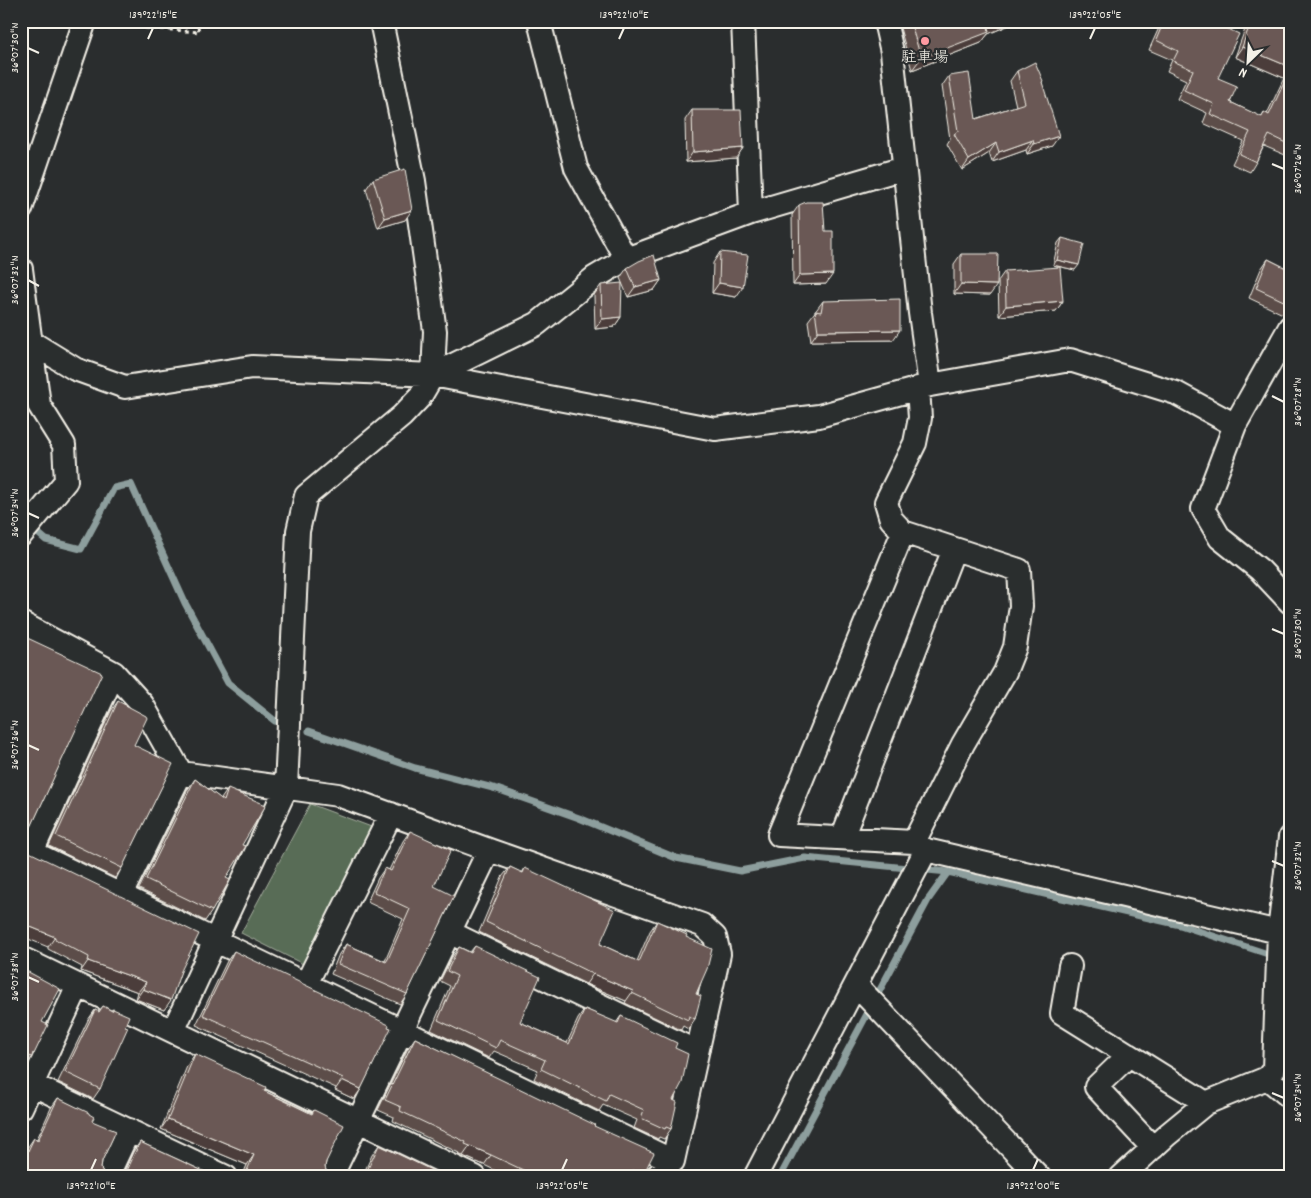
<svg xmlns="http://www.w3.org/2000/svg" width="1311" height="1198" font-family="Dekko,'Klee One',sans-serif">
<rect width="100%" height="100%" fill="#2a2d2e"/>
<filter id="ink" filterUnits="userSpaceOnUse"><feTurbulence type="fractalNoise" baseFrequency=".02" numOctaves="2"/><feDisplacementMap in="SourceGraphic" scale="10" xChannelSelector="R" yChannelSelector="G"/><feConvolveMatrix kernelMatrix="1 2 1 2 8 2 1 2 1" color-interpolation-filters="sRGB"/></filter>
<g filter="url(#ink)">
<path fill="#586c56" stroke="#a6ae9f" d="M 310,804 L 374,828 L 305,965 L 241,933 Z"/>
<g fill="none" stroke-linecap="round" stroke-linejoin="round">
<path stroke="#8d9e9d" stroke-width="7" d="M 32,528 L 46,540 L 81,549 L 114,488 L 131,484 L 185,603 L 228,683 L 275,721
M 309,731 L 415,768 L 497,789 L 579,818 L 676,858 L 740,871 L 805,858 L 948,872 L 1180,925 L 1271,955 L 1290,965
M 780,1177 L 928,900 L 948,872"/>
<defs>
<path id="minor" d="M 539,21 L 576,168 L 626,259
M 743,21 L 751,213
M 885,21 L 892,52 L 920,313 L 930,385
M 21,209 L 85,21
M 21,269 L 39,405 L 64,445 L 66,481 L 21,535
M 1290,327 L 1235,425 L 1203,509 L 1220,538 L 1260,570 L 1290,602
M 21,337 L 31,342 L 75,369 L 125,387 L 252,367 L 433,375 L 715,429 L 819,416 L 930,385 L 1070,360 L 1176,393 L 1235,425
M 433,375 L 537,324 L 594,278 L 626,259 L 751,213 L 904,168
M 903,532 L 779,835 L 914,842 L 926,850
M 21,623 L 114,673 L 142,704 L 181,773 L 338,795 L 489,850 L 702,925 L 715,937 L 719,954 L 673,1161 L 656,1177
M 842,838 L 954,549
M 914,842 L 963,744 L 1005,672 L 1015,647 L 1021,606 L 1019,570 L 903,532 L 891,519 L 886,502 L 915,443 L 920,418 L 918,388
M 21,847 L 673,1161
M 32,852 L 114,673
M 121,895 L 181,773
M 449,932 L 697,1052
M 21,958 L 475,1177
M 1070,966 L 1062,1013 L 1206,1103
M 306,984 L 391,814
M 856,985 L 1039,1177
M 173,1031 L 286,788 L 298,531 L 306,496 L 402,416 L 420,397 L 433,375 L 435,331 L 414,181 L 381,21
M 1129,1055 L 1096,1087 L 1153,1148
M 1267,1078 L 1290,1097
M 21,1079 L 226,1177
M 21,1108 L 78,986
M 107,1177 L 129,1130
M 331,1177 L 489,850
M 755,1177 L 926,850 L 1279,932 L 1290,938
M 1121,1177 L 1167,1135 L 1206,1103 L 1267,1078 L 1274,1069 L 1279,932 L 1290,837"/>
</defs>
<use href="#minor" stroke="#f4f1e8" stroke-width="26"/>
<path stroke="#f4f1e8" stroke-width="3" stroke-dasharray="4 4" stroke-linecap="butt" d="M 121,26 L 199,32 L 197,21"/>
<use href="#minor" stroke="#2a2d2e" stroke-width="22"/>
</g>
<path fill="#5c4d48" stroke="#f4f1e8" d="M 898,21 L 1019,21 L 988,34 L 981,43 L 912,70 Z
M 1162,21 L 1211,21 L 1218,78 L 1230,102 L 1261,117 L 1264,112 L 1267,114 L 1284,78 L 1235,57 L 1248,21 L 1290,21 L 1290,157 L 1264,146 L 1256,162 L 1250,172 L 1232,164 L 1243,141 L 1203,123 L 1207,113 L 1177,99 L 1186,80 L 1167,71 L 1172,60 L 1149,50 Z
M 1017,71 L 1042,82 L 1052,146 L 1027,154 L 1026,150 L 992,162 L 989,153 L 962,170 L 947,144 L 950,139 L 942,86 L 949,76 L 976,119 L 1016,106 L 1010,81 Z
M 692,110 L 743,148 L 736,158 L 686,162 L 685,120 Z
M 373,179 L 405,220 L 378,228 L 366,189 Z
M 799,205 L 825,231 L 826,284 L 793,285 L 792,215 Z
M 1062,238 L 1075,270 L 1053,265 L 1058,243 Z
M 720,252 L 736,297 L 712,293 L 713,263 Z
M 961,254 L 990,295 L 954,294 L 954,264 Z
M 1268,259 L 1290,270 L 1290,314 L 1285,315 L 1249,298 L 1261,269 Z
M 627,268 L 661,280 L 654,290 L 628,297 L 620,278 Z
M 1005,271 L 1063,301 L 1056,311 L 999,316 L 998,281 Z
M 601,285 L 621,317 L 614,327 L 595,329 L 594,295 Z
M 823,301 L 893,340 L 811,341 L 808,321 Z
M 118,701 L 134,745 L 122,868 L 115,878 L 49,846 L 111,711 Z
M 195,779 L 221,799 L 228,789 L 242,845 L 226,878 L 212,911 L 205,921 L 139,889 L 188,789 Z
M 410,831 L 434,886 L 407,994 L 400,1004 L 331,974 L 339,954 L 346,944 L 385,961 L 403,919 L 367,902 L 378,878 L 385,868 L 389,870 L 403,841 Z
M 21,848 L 181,971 L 164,1010 L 136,999 L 138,992 L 81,971 L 82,967 L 48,949 L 48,947 Z
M 510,867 L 522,873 L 525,868 L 600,944 L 637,961 L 650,931 L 657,921 L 686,937 L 696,994 L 695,1019 L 688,1029 L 683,1026 L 681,1030 L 625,1003 L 626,1001 L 586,984 L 479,932 L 502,877 Z
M 475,946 L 520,1022 L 567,1043 L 578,1019 L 585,1009 L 616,1023 L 621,1016 L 675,1048 L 673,1100 L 671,1129 L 664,1139 L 659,1137 L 658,1139 L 634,1128 L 637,1120 L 603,1105 L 599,1111 L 534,1079 L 538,1070 L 494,1051 L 489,1058 L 431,1030 L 450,986 L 440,981 L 452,957 L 459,947 L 470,952 Z
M 234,951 L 361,1089 L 354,1099 L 335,1090 L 336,1088 L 196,1025 L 227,961 Z
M 103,1006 L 111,1010 L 113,1009 L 100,1089 L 93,1099 L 58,1082 L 88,1020 L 95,1010 L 99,1012 Z
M 415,1038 L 594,1126 L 643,1175 L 642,1177 L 509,1177 L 484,1165 L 463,1156 L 458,1154 L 459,1153 L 393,1121 L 394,1117 L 378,1110 L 408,1048 Z
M 195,1054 L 264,1091 L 312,1113 L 314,1110 L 326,1162 L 325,1167 L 327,1174 L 330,1177 L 242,1177 L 247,1165 L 161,1129 L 188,1064 Z
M 58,1098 L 89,1114 L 92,1121 L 102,1161 L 101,1168 L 103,1174 L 21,1177 L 21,1161 L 27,1148 L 34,1138 L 37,1139 L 51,1108 Z
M 140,1142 L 216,1177 L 122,1177 L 133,1152 Z
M 379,1145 L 446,1177 L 452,1177 L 362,1177 L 372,1155 Z"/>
<path fill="#4b3e3b" stroke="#f4f1e8" d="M 999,21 L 1019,21 L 988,34 L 981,43 L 912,70 L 921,58 L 988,26 Z
M 1242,47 L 1290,67 L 1290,70 L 1284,78 L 1235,57 Z
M 1059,136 L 1052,146 L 1027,154 L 1034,144 Z
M 1033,140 L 1026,150 L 992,162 L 999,152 Z
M 996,143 L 989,153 L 962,170 L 969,160 Z
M 743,148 L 736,158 L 686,162 L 693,152 Z
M 412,210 L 405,220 L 378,228 L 385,218 Z
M 1057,260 L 1079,265 L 1075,270 L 1053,265 Z
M 833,274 L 826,284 L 793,285 L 800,275 Z
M 661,280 L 654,290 L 628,297 L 635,287 Z
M 719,283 L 743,287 L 736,297 L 712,293 Z
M 961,284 L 997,285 L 990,295 L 954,294 Z
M 1063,301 L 1056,311 L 999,316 L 1006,306 Z
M 1290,308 L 1290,314 L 1285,315 Z
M 621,317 L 614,327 L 595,329 L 602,319 Z
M 900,330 L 893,340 L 811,341 L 818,331 Z
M 27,824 L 32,825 L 25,835 L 21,834 L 21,826 Z
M 21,923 L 55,937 L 48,947 L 21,936 Z
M 88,961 L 146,982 L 138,992 L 81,971 Z
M 593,974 L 633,991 L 626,1001 L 586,984 Z
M 143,989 L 171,1000 L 164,1010 L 136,999 Z
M 27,1056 L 32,1057 L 25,1067 L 21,1066 L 21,1058 Z
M 342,1080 L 361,1089 L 354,1099 L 335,1090 Z
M 168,1119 L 254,1155 L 247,1165 L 161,1129 Z
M 470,1146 L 491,1155 L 484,1165 L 463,1156 Z"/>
<path fill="#6b5954" stroke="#f4f1e8" d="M 910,21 L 999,21 L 988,26 L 989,32 L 921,58 Z
M 1164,21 L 1211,21 L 1239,34 L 1218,78 L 1237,86 L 1230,102 L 1262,117 L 1264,112 L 1269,115 L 1290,70 L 1290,145 L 1269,135 L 1256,162 L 1239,154 L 1250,132 L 1210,114 L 1214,104 L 1184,90 L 1193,70 L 1173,61 L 1178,51 L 1156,40 Z
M 1251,21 L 1290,21 L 1290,67 L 1242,47 Z
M 1035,62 L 1043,81 L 1042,82 L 1059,136 L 1034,144 L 1033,140 L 999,152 L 996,143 L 969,160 L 954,134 L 958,131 L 949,76 L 969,73 L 976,119 L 1025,103 L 1017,71 Z
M 692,110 L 741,110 L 743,148 L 693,152 Z
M 405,169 L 412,210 L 385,218 L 373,179 Z
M 806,202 L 823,202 L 825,231 L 833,231 L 833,274 L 800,275 L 799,205 Z
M 1062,238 L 1084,244 L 1079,265 L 1057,260 Z
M 720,252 L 748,255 L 743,287 L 719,283 Z
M 961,254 L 998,254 L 997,285 L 961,284 Z
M 654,255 L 661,280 L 635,287 L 627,268 L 639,261 Z
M 1268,259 L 1290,270 L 1290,304 L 1256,288 Z
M 1060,267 L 1063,301 L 1006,306 L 1005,271 Z
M 622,283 L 621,317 L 602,319 L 601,285 Z
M 900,299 L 900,330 L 818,331 L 815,311 L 821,312 L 823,301 Z
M 21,635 L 102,673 L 32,825 L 27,824 L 21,826 Z
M 118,701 L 146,716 L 147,718 L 134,745 L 173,764 L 122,868 L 56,836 Z
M 195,779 L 224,801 L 228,789 L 266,805 L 242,845 L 246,846 L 226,878 L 230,880 L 212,911 L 146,879 Z
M 410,831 L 451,850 L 434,886 L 454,896 L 407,994 L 338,964 L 346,944 L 386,962 L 388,959 L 410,909 L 374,892 L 385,868 L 391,871 Z
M 21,848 L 199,934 L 181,971 L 171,1000 L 143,989 L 146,982 L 88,961 L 89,957 L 55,939 L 55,937 L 21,923 Z
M 510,867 L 523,873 L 525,868 L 615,910 L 600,944 L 639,962 L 657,921 L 687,935 L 686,937 L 712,949 L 707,969 L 696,994 L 701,996 L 695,1019 L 689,1016 L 688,1020 L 632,993 L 633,991 L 593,974 L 486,922 Z
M 475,946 L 540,977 L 520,1022 L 569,1044 L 585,1009 L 618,1023 L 621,1016 L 677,1043 L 675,1048 L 688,1054 L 682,1083 L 673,1100 L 677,1102 L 671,1129 L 666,1127 L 665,1129 L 641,1118 L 644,1110 L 609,1094 L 606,1101 L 541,1069 L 545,1060 L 500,1040 L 496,1048 L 438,1020 L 457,976 L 447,971 L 459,947 L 471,953 Z
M 234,951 L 389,1025 L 388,1027 L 391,1028 L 361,1089 L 342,1080 L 343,1078 L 203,1015 Z
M 21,968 L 60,989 L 42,1022 L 48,1025 L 34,1054 L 33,1053 L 32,1057 L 27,1056 L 21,1058 Z
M 103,1006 L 112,1011 L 113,1009 L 129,1016 L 125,1026 L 128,1027 L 100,1089 L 65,1072 L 95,1010 L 99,1012 Z
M 415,1038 L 595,1125 L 594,1126 L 654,1153 L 643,1175 L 633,1170 L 631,1175 L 628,1174 L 627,1177 L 538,1177 L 491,1155 L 470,1146 L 465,1144 L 466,1142 L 400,1111 L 401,1107 L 385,1100 Z
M 195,1054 L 266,1087 L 264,1091 L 312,1114 L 314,1110 L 344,1125 L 326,1162 L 325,1167 L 327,1174 L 330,1177 L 244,1177 L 254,1155 L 168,1119 Z
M 58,1098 L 89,1113 L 89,1114 L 94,1117 L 92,1121 L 116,1131 L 102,1161 L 101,1168 L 103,1174 L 106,1177 L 21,1177 L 21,1166 L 34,1138 L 38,1140 Z
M 140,1142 L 216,1177 L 122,1177 L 126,1173 Z
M 379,1145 L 446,1177 L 364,1177 Z"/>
</g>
<path fill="none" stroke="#f4f1e8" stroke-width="2" d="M 148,39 L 153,28M 619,39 L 624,28M 1090,39 L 1095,28M 28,48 L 39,53M 1272,164 L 1284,169M 28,280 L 39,286M 1272,396 L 1284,402M 28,513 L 39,518M 1272,629 L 1284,634M 28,745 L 39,750M 1272,861 L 1284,866M 28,977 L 39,982M 1272,1093 L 1284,1098M 91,1170 L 96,1159M 562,1170 L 567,1159M 1033,1170 L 1038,1159"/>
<circle fill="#ff9aa2" stroke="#2a2d2e" stroke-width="2" cx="925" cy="41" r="5"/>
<g text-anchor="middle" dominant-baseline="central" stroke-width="4.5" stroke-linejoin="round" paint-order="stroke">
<g font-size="16" fill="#f4f1e8" stroke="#2a2d2e">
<text x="925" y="58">駐車場</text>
</g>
</g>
<rect width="1311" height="1198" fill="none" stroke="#2a2d2e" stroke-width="55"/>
<g transform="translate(1248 62) rotate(205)" stroke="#2a2d2e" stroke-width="4" paint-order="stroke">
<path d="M0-4L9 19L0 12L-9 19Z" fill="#f4f1e8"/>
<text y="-8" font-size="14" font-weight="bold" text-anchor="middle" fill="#f4f1e8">N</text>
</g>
<rect x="28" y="28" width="1256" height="1142" fill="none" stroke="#f4f1e8" stroke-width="2"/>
<g font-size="12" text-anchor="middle" fill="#f4f1e8">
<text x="153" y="18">139°22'15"E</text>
<text x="624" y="18">139°22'10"E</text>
<text x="1095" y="18">139°22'05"E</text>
<text transform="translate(14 48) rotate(-90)" y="4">36°07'30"N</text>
<text transform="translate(1297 169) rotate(-90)" y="4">36°07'26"N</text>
<text transform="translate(14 280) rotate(-90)" y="4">36°07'32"N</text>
<text transform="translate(1297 402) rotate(-90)" y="4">36°07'28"N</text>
<text transform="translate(14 513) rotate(-90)" y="4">36°07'34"N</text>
<text transform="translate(1297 634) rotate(-90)" y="4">36°07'30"N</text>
<text transform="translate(14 745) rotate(-90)" y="4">36°07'36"N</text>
<text transform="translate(1297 866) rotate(-90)" y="4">36°07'32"N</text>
<text transform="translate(14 977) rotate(-90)" y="4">36°07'38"N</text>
<text transform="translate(1297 1098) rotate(-90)" y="4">36°07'34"N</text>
<text x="91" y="1189">139°22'10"E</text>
<text x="562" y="1189">139°22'05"E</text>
<text x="1033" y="1189">139°22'00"E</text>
</g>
</svg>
